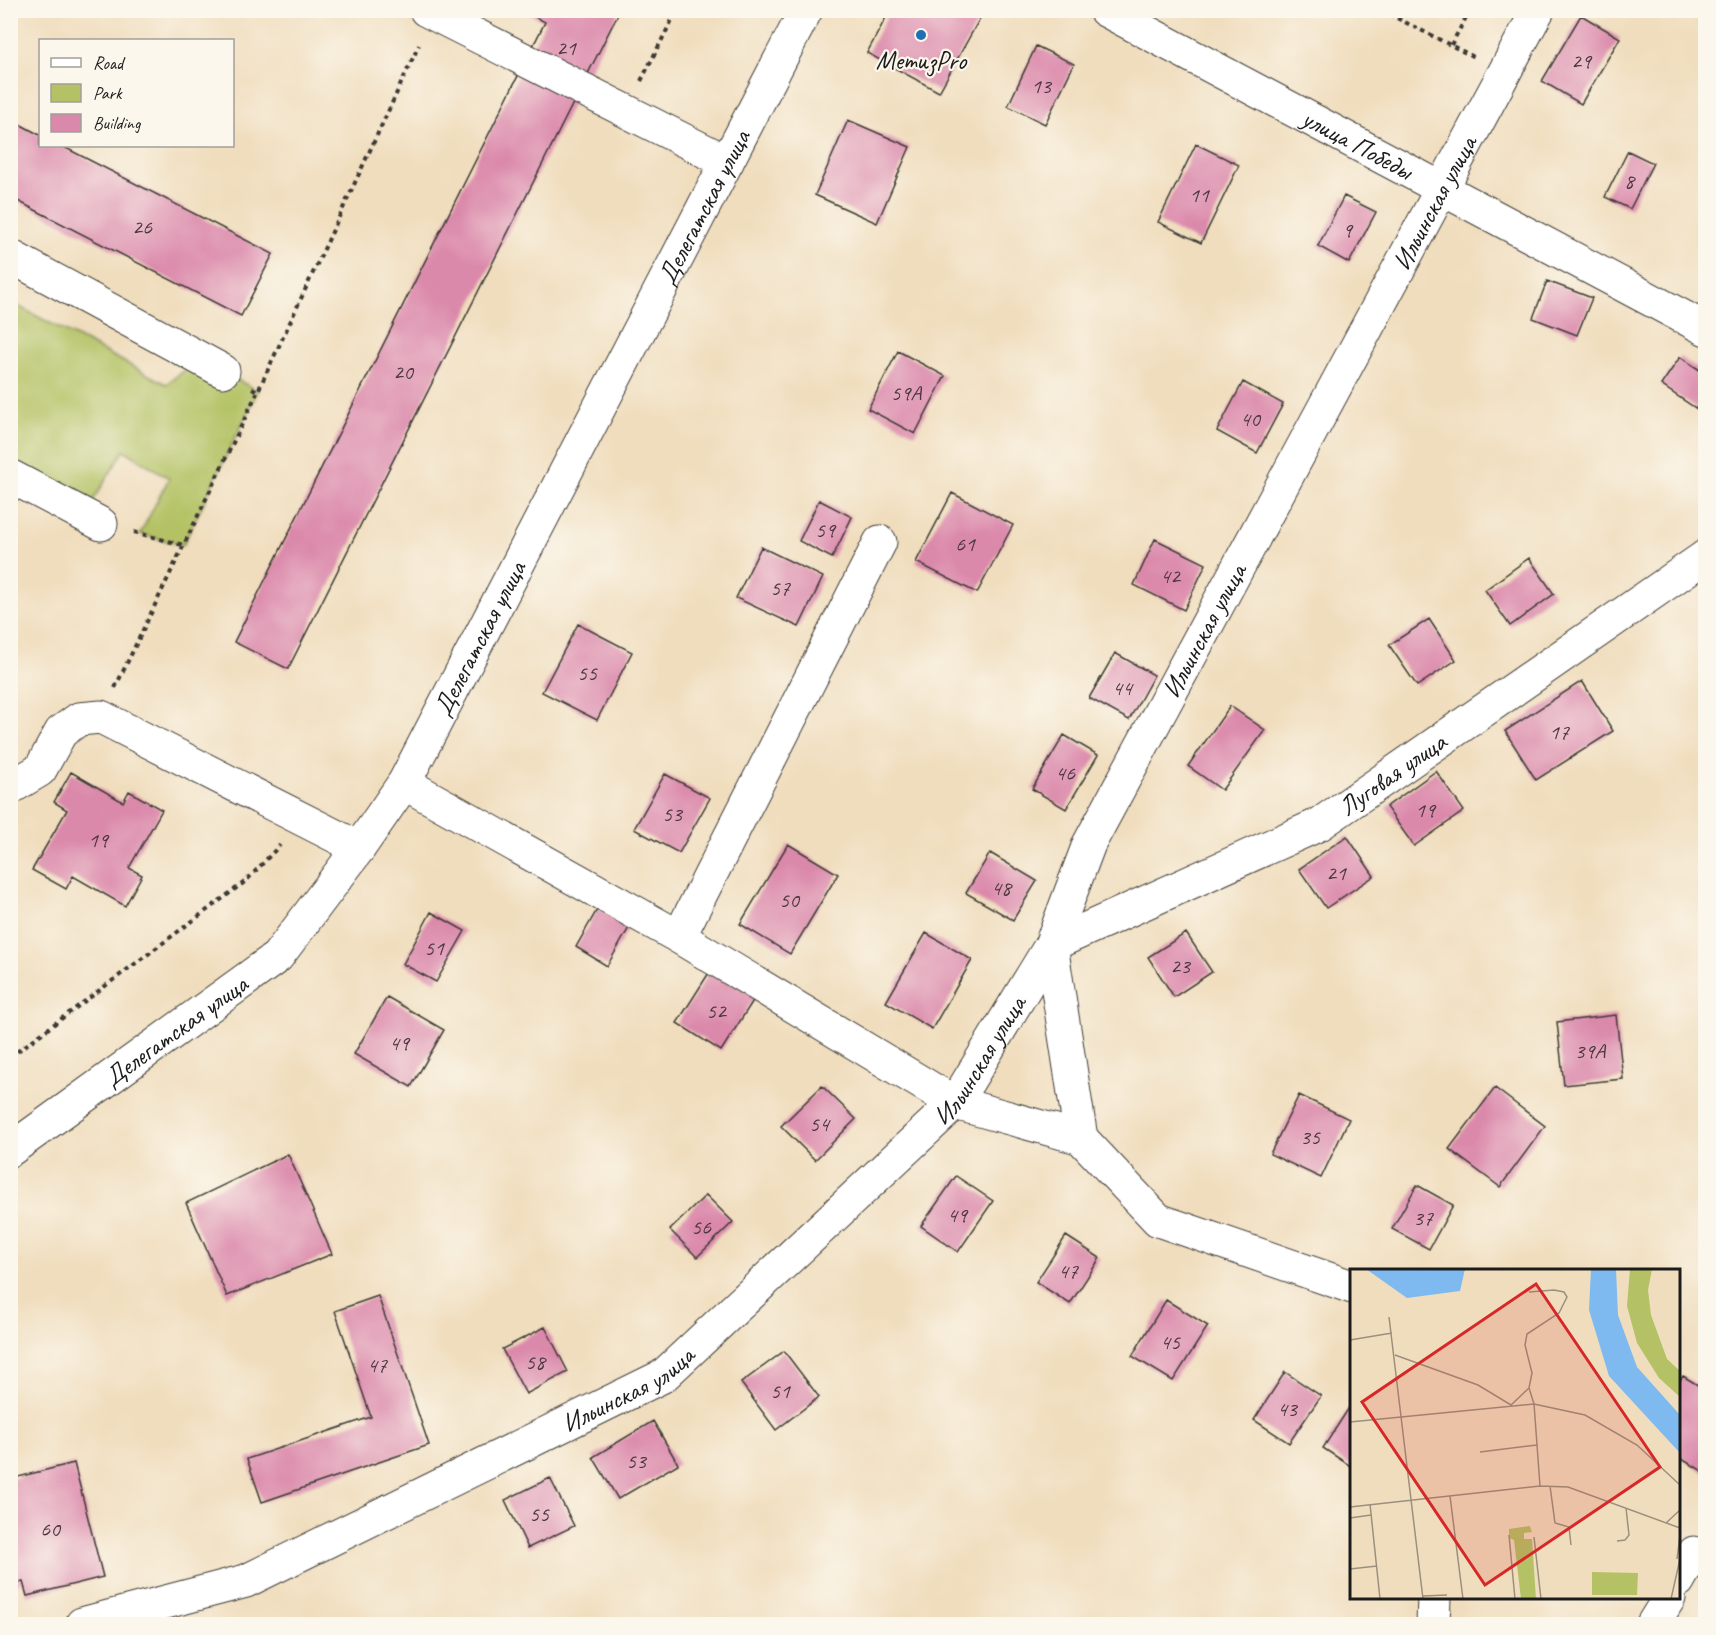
<svg xmlns="http://www.w3.org/2000/svg" width="1716" height="1635" font-family="Caveat,sans-serif">
	<style>
		.green { fill: #b4c265; stroke: #686f40; stroke-width: 1.5 }
		.building { fill: #db89ab }
		.lines { fill: none; stroke-linecap: round; stroke-linejoin: round }
		.minor-casing { stroke: #3c3934; stroke-width: 35 }
		.path { stroke: #3c3934; stroke-width: 4; stroke-dasharray: 4.5 4.5; stroke-linecap: butt }
		.minor { stroke: #fff; stroke-width: 33 }
		.poi-dot { fill: #1f6fb2; stroke: #fbf7ec; stroke-width: 2 }
		.labels { text-anchor: middle; stroke-width: 4.5; stroke-linejoin: round; paint-order: stroke }
		.number-label { font-size: 22px; fill: #4c3740 }
		.poi-label { font-size: 26px; fill: #1c1c1c; stroke: #fbf7ec }
		.street-label { font-size: 26px; fill: #1c1c1c; stroke: #fbf7ec }
		.inset-road { fill: none; stroke: #9b907d; stroke-width: 1.5 }
		.view { fill: #d62828; fill-opacity: 0.15; stroke: #d62828; stroke-width: 3 }
		.inset-edge { fill: none; stroke: #1c1c1c; stroke-width: 3 }
	</style>
	<rect width="100%" height="100%" fill="#fbf7ec"/>
	<filter id="ink" filterUnits="userSpaceOnUse"><feTurbulence type="fractalNoise" baseFrequency=".0167" numOctaves="2"/><feDisplacementMap in="SourceGraphic" scale="12" xChannelSelector="R" yChannelSelector="G"/><feConvolveMatrix kernelMatrix="1 2 1 2 8 2 1 2 1" color-interpolation-filters="sRGB"/></filter>
	<filter id="wash" filterUnits="userSpaceOnUse"><feTurbulence type="fractalNoise" baseFrequency=".008" numOctaves="4" result="noise"/><feDisplacementMap in="SourceGraphic" scale="24" xChannelSelector="R" yChannelSelector="G"/><feGaussianBlur stdDeviation="1.35" result="paint"/><feColorMatrix in="noise" values="0 0 0 0 0 0 0 0 0 0 0 0 0 0 0 0 0 1.4 0 .05"/><feComposite in="paint" operator="in"/></filter>
	<g filter="url(#wash)">
		<rect width="100%" height="100%" fill="#f0ddbd"/>
		<!-- green -->
		<path class="green" d="M10 302 166 384 200 359 258 391 183 545 140 534 169 478 124 450 93 501 11 459Z"/>
		<g id="blocks">
			<!-- building -->
			<path class="building" d="M522 10H620L288 669 234 642 545 22Z
				M890 10H966L980 18 939 92 867 53Z
				M1581 15 1620 38 1581 104 1542 81Z
				M1036 46 1074 64 1045 124 1008 106Z
				M10 119 40 135V146H62L273 254 241 316 10 197Z
				M848 120 910 147 877 223 815 195Z
				M1196 144 1239 165 1201 243 1158 222Z
				M1628 151 1653 163 1630 209 1605 197Z
				M1344 196 1376 212 1349 263 1318 246Z
				M1547 281 1592 298 1577 335 1533 318Z
				M898 351 945 376 915 434 868 409Z
				M1680 357 1706 374V415L1661 385Z
				M1243 382 1283 404 1257 453 1217 431Z
				M952 493 1013 525 977 593 916 562Z
				M819 500 852 517 832 558 799 541Z
				M1155 539 1206 564 1184 610 1134 585Z
				M761 547 823 577 799 627 736 598Z
				M1529 558 1554 594 1510 626 1485 590Z
				M1429 619 1456 660 1417 686 1389 645Z
				M578 624 632 652 597 720 542 692Z
				M1115 653 1154 675 1129 720 1089 698Z
				M1582 681 1613 731 1536 780 1505 731Z
				M1230 706 1265 730 1222 790 1188 766Z
				M1064 735 1098 755 1066 809 1032 789Z
				M1436 771 1464 811 1414 846 1386 807Z
				M71 772 123 802 129 791 162 810 129 868 142 875 125 906 73 876 66 889 32 870 67 810 54 802Z
				M665 774 710 798 679 853 634 829Z
				M1347 836 1374 876 1326 908 1299 869Z
				M788 844 838 874 790 954 740 924Z
				M990 853 1037 881 1013 920 966 893Z
				M598 908 630 926 607 966 576 947Z
				M431 912 465 931 436 982 403 964Z
				M926 933 972 960 932 1029 886 1002Z
				M1186 933 1212 972 1174 997 1148 957Z
				M712 968 756 996 721 1051 677 1023Z
				M387 997 444 1030 411 1087 354 1054Z
				M1616 1015 1623 1079 1564 1085 1557 1022Z
				M822 1086 856 1119 815 1160 781 1126Z
				M1495 1088 1545 1126 1500 1187 1449 1149Z
				M1299 1095 1349 1119 1321 1178 1270 1154Z
				M288 1154 332 1254 227 1296 186 1203Z
				M956 1176 993 1201 958 1252 921 1226Z
				M1417 1185 1453 1205 1429 1249 1392 1229Z
				M706 1195 733 1222 697 1257 670 1230Z
				M1066 1236 1100 1258 1070 1304 1036 1282Z
				M378 1296 429 1445 262 1502 247 1459 371 1417 335 1311Z
				M1166 1300 1208 1326 1173 1381 1132 1356Z
				M545 1327 568 1372 526 1394 502 1349Z
				M784 1351 819 1397 776 1430 741 1383Z
				M1285 1372 1321 1396 1289 1443 1254 1420Z
				M1683 1376 1706 1390V1473L1678 1457V1383Z
				M1352 1403V1467L1323 1448Z
				M653 1421 678 1464 618 1499 593 1457Z
				M74 1463 103 1577 27 1596 23 1582 10 1585V1479Z
				M550 1478 574 1526 528 1548 505 1500Z"/>
		</g>
	</g>
	<g filter="url(#ink)">
		<use href="#blocks" fill-opacity="0" stroke="#3c3934" stroke-width="1.5"/>
		<g class="lines">
			<!-- minor casing -->
			<g class="minor-casing">
				<g id="minor">
					<path d="M426 10 727 162"/>
					<path id="s1" d="M1105 10 1706 329"/>
					<path d="M10 256 223 371"/>
					<path d="M10 476 101 524"/>
					<path d="M404 783 679 937 955 1103 1081 1138 1158 1220 1352 1287"/>
					<path d="M10 788 40 770 61 732 79 719 101 717 359 848"/>
					<path d="M679 937 880 542"/>
					<path id="s2" d="M1081 1138 1051 945 1320 824 1706 556"/>
					<path id="s3" d="M10 1150 277 957 359 848 404 783 806 10"/>
					<path d="M1678 1581 1694 1553"/>
					<path id="s4" d="M82 1624 246 1581 663 1376 955 1103 1051 945 1089 844 1538 10"/>
					<path d="M1433 1624 1434 1598"/>
					<path d="M1653 1624 1669 1598"/>
				</g>
			</g>
			<!-- path -->
			<path class="path" d="M1381 10 1474 57
				M1451 45 1470 10
				M641 81 677 10
				M252 388 258 391 419 45
				M134 532 183 545
				M115 688 258 391
				M10 1057 246 881 280 845"/>
			<!-- minor -->
			<use href="#minor" class="minor"/>
		</g>
	</g>
	<!-- markers -->
	<circle class="poi-dot" cx="921" cy="35" r="6"/>
	<g class="labels">
		<!-- number labels -->
		<g class="number-label">
			<text x="566" y="55">21</text>
			<text x="1581" y="68">29</text>
			<text x="1041" y="93">13</text>
			<text x="1629" y="188">8</text>
			<text x="1199" y="202">11</text>
			<text x="142" y="234">26</text>
			<text x="1347" y="237">9</text>
			<text x="403" y="379">20</text>
			<text x="906" y="400">59А</text>
			<text x="1250" y="426">40</text>
			<text x="825" y="537">59</text>
			<text x="965" y="551">61</text>
			<text x="1170" y="583">42</text>
			<text x="780" y="595">57</text>
			<text x="587" y="680">55</text>
			<text x="1122" y="695">44</text>
			<text x="1559" y="739">17</text>
			<text x="1065" y="780">46</text>
			<text x="1425" y="817">19</text>
			<text x="672" y="821">53</text>
			<text x="98" y="847">19</text>
			<text x="1336" y="880">21</text>
			<text x="1001" y="895">48</text>
			<text x="789" y="907">50</text>
			<text x="434" y="955">51</text>
			<text x="1180" y="973">23</text>
			<text x="716" y="1018">52</text>
			<text x="399" y="1050">49</text>
			<text x="1590" y="1058">39А</text>
			<text x="819" y="1131">54</text>
			<text x="1310" y="1144">35</text>
			<text x="957" y="1222">49</text>
			<text x="1423" y="1225">37</text>
			<text x="701" y="1234">56</text>
			<text x="1068" y="1278">47</text>
			<text x="1170" y="1349">45</text>
			<text x="535" y="1369">58</text>
			<text x="377" y="1372">47</text>
			<text x="780" y="1398">51</text>
			<text x="1287" y="1416">43</text>
			<text x="636" y="1468">53</text>
			<text x="539" y="1521">55</text>
			<text x="50" y="1536">60</text>
		</g>
		<!-- poi labels -->
		<g class="poi-label">
			<text x="921" y="69">МетизPro</text>
		</g>
		<!-- street labels -->
		<g class="street-label">
			<text dy="9" stroke="none"><textPath href="#s1" startOffset="286">улица Победы</textPath></text>
			<text dy="9" stroke="none"><textPath href="#s4" startOffset="2055">Ильинская улица</textPath></text>
			<text dy="9" stroke="none"><textPath href="#s3" startOffset="1194">Делегатская улица</textPath></text>
			<text dy="9" stroke="none"><textPath href="#s4" startOffset="1569">Ильинская улица</textPath></text>
			<text dy="9" stroke="none"><textPath href="#s3" startOffset="708">Делегатская улица</textPath></text>
			<text dy="9" stroke="none"><textPath href="#s2" startOffset="578">Луговая улица</textPath></text>
			<text dy="9" stroke="none"><textPath href="#s3" startOffset="204">Делегатская улица</textPath></text>
			<text dy="9" stroke="none"><textPath href="#s4" startOffset="1083">Ильинская улица</textPath></text>
			<text dy="9" stroke="none"><textPath href="#s4" startOffset="597">Ильинская улица</textPath></text>
		</g>
	</g>
	<!-- overview -->
	<g transform="translate(1350 1269)">
		<rect width="330" height="330" fill="#f0ddbd"/>
		<path d="M280 0H302L298 21 301 46 317 90 330 102V128L309 109 287 74 277 37ZM180 257 182 263 174 264V270H182L186 330H171L164 271 159 269V260ZM242 303 288 304 287 326H242Z" fill="#b4c265"/>
		<path d="M16 0H115L110 22 57 29ZM241 0H266L268 46 287 98 330 146V184L259 107 239 41Z" fill="#7ebaf0"/>
		<path class="inset-road" d="M179 23 204 21 214 23 217 28 209 44 177 65 175 76 182 104 179 119 184 135 190 217M39 48 73 330M0 71 42 64M45 86 128 116 161 136 179 119M0 153 184 135 235 146 287 176 330 216M130 183 187 176M200 217 205 254 219 258 221 276M100 227 113 330M20 235 30 330M0 238 190 217 218 218 330 259M0 249 21 246M316 254 330 241M159 266 165 330M184 268 191 330M267 272 275 271 279 266 276 239M327 290 330 266M0 300 27 297M73 327 97 326M321 330 330 290"/>
		<path class="view" d="M186 15 310 198 135 316 12 133Z"/>
		<rect width="330" height="330" class="inset-edge"/>
	</g>
	<!-- margin -->
	<rect width="1716" height="1635" fill="none" stroke="#fbf7ec" stroke-width="36"/>
	<!-- legend -->
	<rect x="39" y="39" width="195" height="108" fill="#fbf7ec" stroke="#a29f99" stroke-width="1.5"/>
	<rect x="51" y="58" width="30" height="9" fill="#ffffff" stroke="#a29f99" stroke-width="1.5"/>
	<text x="93" y="69" font-size="18" fill="#1c1c1c">Road</text>
	<rect x="51" y="84" width="30" height="18" fill="#b4c265" stroke="#a29f99" stroke-width="1.5"/>
	<text x="93" y="99" font-size="18" fill="#1c1c1c">Park</text>
	<rect x="51" y="114" width="30" height="18" fill="#db89ab" stroke="#a29f99" stroke-width="1.5"/>
	<text x="93" y="129" font-size="18" fill="#1c1c1c">Building</text>
</svg>
